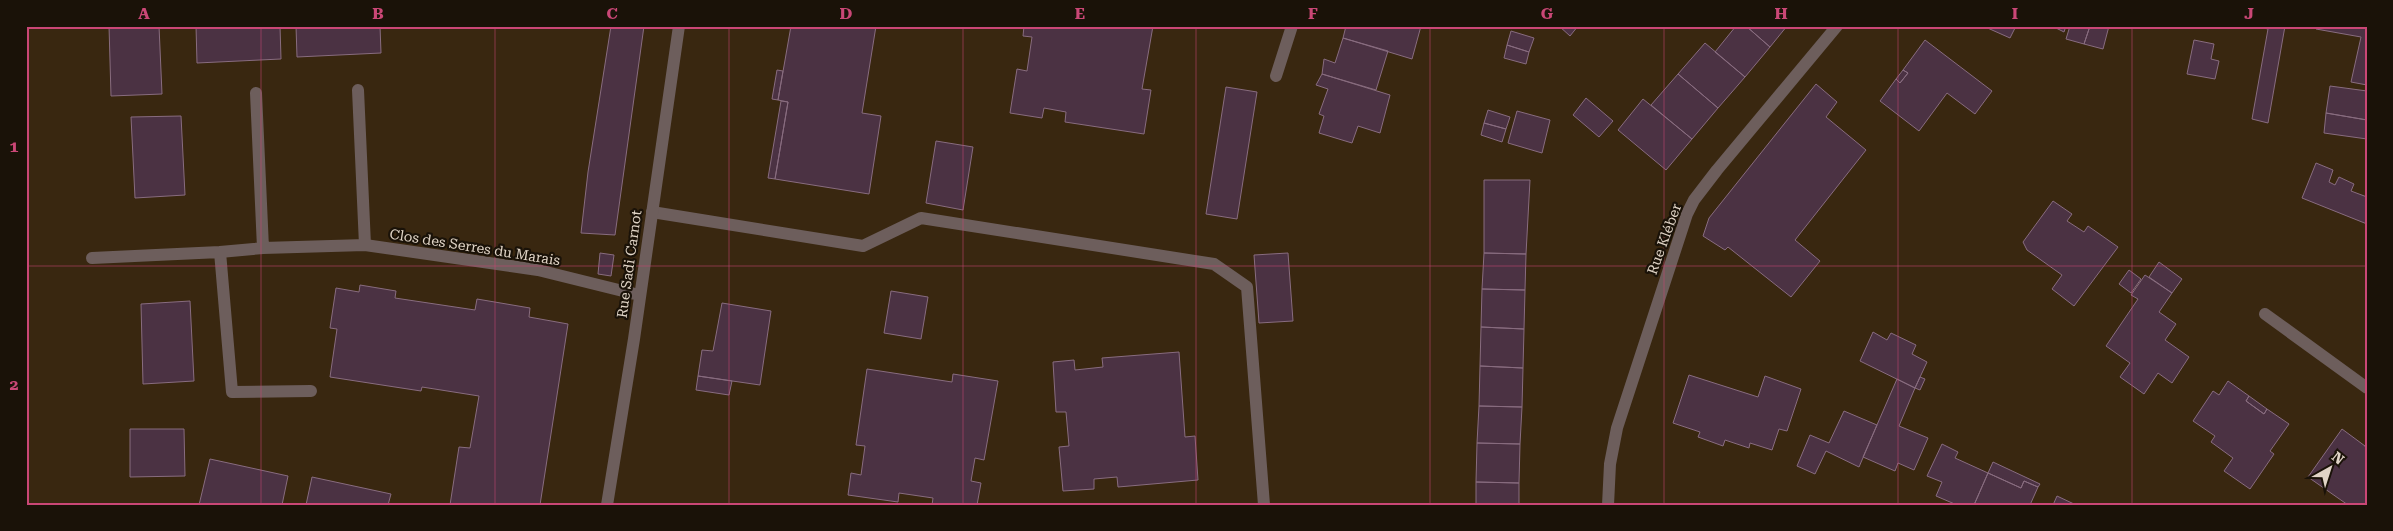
<svg xmlns="http://www.w3.org/2000/svg" width="2393" height="531" font-family="'Roboto Serif',serif">
	<style>
		.building { fill: #4b3243; stroke: #886c7f }
		.lines { fill: none; stroke-linecap: round; stroke-linejoin: round }
		.lane { stroke: #6d5e5c; stroke-width: 12 }
		.street { stroke: #6d5e5c; stroke-width: 12 }
		.grid { fill: none; stroke: #ca4776; stroke-width: 1; stroke-opacity: 0.55 }
		.labels { text-anchor: middle; stroke-width: 4.5; stroke-linejoin: round; paint-order: stroke }
		.street-label { font-size: 14px; fill: #e0d4c6; stroke: #1a1208 }
		.neatline { fill: none; stroke: #ca4776; stroke-width: 2 }
		.grid-label { font-size: 16px; text-anchor: middle; font-weight: bold; fill: #ca4776 }
	</style>
	<rect width="100%" height="100%" fill="#392710"/>
	<!-- building -->
	<path class="building" d="M109 26H159L162 94 111 96Z
		M196 26H280L281 59 197 63Z
		M296 26H380L381 53 297 57Z
		M611 26H644L615 235 581 233 588 172Z
		M791 26H876L862 113 881 116 869 194 775 179 788 102 778 100Z
		M1024 26H1153L1142 89 1151 90 1144 134 1065 122 1066 112 1044 108 1042 118 1010 113 1017 69 1027 71 1032 37 1023 36Z
		M1346 26H1421L1412 59 1343 38Z
		M1559 26H1578L1570 36Z
		M1736 26H1746L1770 47 1745 77 1715 52Z
		M1746 26H1787L1770 47Z
		M1983 26H2016L2010 38Z
		M2052 26H2066L2064 32Z
		M2070 26H2090L2084 44 2066 39Z
		M2090 26H2109L2103 49 2084 44Z
		M2255 26H2285L2268 123 2252 119 2268 29Z
		M2317 26H2367V85L2351 82 2361 37 2316 29Z
		M1511 31 1534 38 1529 52 1507 45Z
		M1343 38 1388 51 1376 90 1322 74 1324 59 1335 63Z
		M1925 40 1992 91 1975 114 1947 93 1919 131 1880 101 1896 79 1900 83 1908 73 1903 70Z
		M2194 40 2214 44 2211 59 2219 61 2215 79 2187 74Z
		M1705 43 1745 77 1718 108 1678 74Z
		M1507 45 1529 52 1526 64 1504 58Z
		M777 70 783 71 778 100 772 99Z
		M1903 70 1908 73 1900 83 1896 79Z
		M1322 74 1390 95 1380 133 1358 126 1352 143 1319 133 1324 116 1319 114 1328 89 1316 85Z
		M1678 74 1718 108 1692 139 1651 105Z
		M1816 84 1837 102 1826 117 1866 150 1795 240 1820 261 1791 297 1728 247 1725 250 1703 236 1709 218Z
		M2330 86 2367 91V120L2326 113Z
		M1226 87 1257 92 1237 219 1206 214Z
		M1586 98 1613 121 1599 137 1573 115Z
		M1643 99 1692 139 1666 170 1618 130Z
		M781 101 788 102 775 179 768 178Z
		M1488 110 1510 117 1506 129 1484 123Z
		M1517 111 1550 120 1542 153 1508 143Z
		M2326 113 2367 120V139L2324 133Z
		M181 116 185 195 135 198 131 117Z
		M1484 123 1506 129 1502 142 1481 135Z
		M936 141 973 147 963 210 926 203Z
		M2316 163 2333 170 2329 182 2335 185 2339 177 2354 184 2351 191 2367 197V224L2302 198Z
		M1484 180H1530L1526 254 1484 253Z
		M2053 201 2072 214 2067 221 2084 232 2088 226 2118 247 2074 306 2052 289 2062 275 2027 250 2023 242Z
		M600 253 614 255 611 276 598 274Z
		M1288 253 1293 321 1259 323 1254 255Z
		M1484 253 1526 254 1525 290 1482 289Z
		M2159 262 2182 279 2172 293 2149 277Z
		M2129 270 2141 279 2131 293 2119 284Z
		M2145 275 2172 293 2159 312 2176 324 2165 340 2189 357 2172 383 2158 373 2144 394 2120 377 2130 363 2106 346 2138 299 2131 295Z
		M360 285 396 291 395 298 475 310 477 299 530 308 529 317 568 324 540 505H450L459 447 470 448 479 396 422 387 421 391 330 377 337 329 330 328 336 288 359 292Z
		M1482 289 1525 290 1524 329 1481 327Z
		M891 291 928 297 921 339 884 333Z
		M190 301 194 381 143 384 141 304Z
		M722 303 771 311 760 385 698 376 702 350 713 351Z
		M1481 327 1524 329 1523 368 1480 366Z
		M1873 332 1887 340 1891 333 1916 345 1912 354 1927 362 1915 388 1860 361Z
		M1179 352 1185 437 1195 436 1198 480 1118 487 1117 477 1094 479V489L1063 491 1059 447 1069 446 1066 412H1056L1053 362 1074 360 1075 370 1103 367 1102 358Z
		M1480 366 1523 368 1522 407 1479 406Z
		M867 369 952 382 953 374 998 381 984 460 975 458 971 481 981 483 977 505H932L933 498 899 493 898 502 848 495 851 473 861 475 865 446 856 445Z
		M1689 375 1758 397 1765 376 1801 389 1787 431 1779 429 1772 450 1750 443 1749 448 1725 440 1723 446 1698 437 1700 432 1673 423Z
		M698 376 732 381 729 395 696 390Z
		M1920 377 1925 379 1920 390 1915 388Z
		M1897 379 1915 388 1899 426 1928 438 1914 470 1898 463 1895 471 1863 457Z
		M2228 381 2249 396 2246 401 2264 414 2267 409 2289 424 2270 451 2274 454 2250 489 2224 471 2233 458 2211 442 2215 436 2193 421 2213 391 2219 395Z
		M2249 396 2267 409 2264 414 2246 401Z
		M1479 406 1522 407 1520 444 1477 443Z
		M1844 411 1877 425 1859 467 1826 451 1815 474 1797 466 1810 435 1829 443Z
		M130 429H184L185 476 130 477Z
		M2342 429 2365 446 2367 452V505H2348L2308 477Z
		M1477 443 1520 444 1519 483 1476 482Z
		M1942 444 1958 452 1955 458 1988 473 1974 505H1957L1936 496 1942 482 1927 476Z
		M210 459 288 476 282 505H199Z
		M1993 462 2040 484 2038 487 2024 481 2021 488 1988 473Z
		M1988 473 2021 488 2024 481 2038 487 2030 505H1974Z
		M312 477 391 494 388 505H306Z
		M1476 482 1519 483V505H1476Z
		M2057 496 2074 504 2073 505H2053Z"/>
	<g class="lines">
		<!-- lane -->
		<path class="lane" d="M652 212 863 246 921 218 1214 264 1247 287 1264 505"/>
		<!-- street -->
		<path class="street" d="M1276 76 1292 26
			M358 90 365 245
			M256 93 263 248
			M92 258 220 252
			M2265 314 2367 388
			M311 391 232 392 220 252 263 248 365 245 538 270 639 295
			M607 505 634 339 679 26
			M1608 505 1610 464 1617 428 1687 214 1694 200 1717 170 1837 26"/>
	</g>
	<!-- grid -->
	<path class="grid" d="M261 26V505M495 26V505M729 26V505M963 26V505M1196 26V505M1430 26V505M1664 26V505M1898 26V505M2132 26V505M26 266H2367"/>
	<g class="labels">
		<!-- street labels -->
		<g class="street-label">
			<text transform="translate(1664 239) rotate(-70)" y="5">Rue Kléber</text>
			<text transform="translate(475 247) rotate(9)" y="5">Clos des Serres du Marais</text>
			<text transform="translate(629 264) rotate(-82)" y="5">Rue Sadi Carnot</text>
		</g>
	</g>
	<!-- border -->
	<rect width="2393" height="531" fill="none" stroke="#1a1208" stroke-width="55"/>
	<!-- north arrow -->
	<g transform="translate(2330 468) rotate(39)" stroke="#1a1208" stroke-width="4" paint-order="stroke">
	<path d="M0-4L9 19L0 12L-9 19Z" fill="#e0d4c6"/>
	<text y="-8" font-size="14" font-weight="bold" text-anchor="middle" fill="#e0d4c6">N</text>
	</g>
	<rect x="28" y="28" width="2338" height="476" class="neatline"/>
	<g class="grid-label">
		<text x="144" y="19">A</text>
		<text x="378" y="19">B</text>
		<text x="612" y="19">C</text>
		<text x="846" y="19">D</text>
		<text x="1080" y="19">E</text>
		<text x="1313" y="19">F</text>
		<text x="1547" y="19">G</text>
		<text x="1781" y="19">H</text>
		<text x="2015" y="19">I</text>
		<text x="2249" y="19">J</text>
		<text x="14" y="152">1</text>
		<text x="14" y="390">2</text>
	</g>
</svg>
